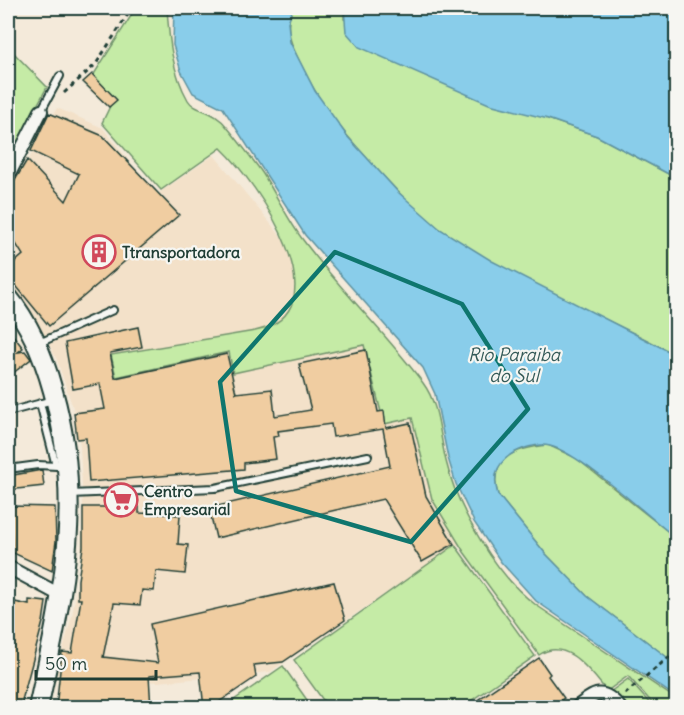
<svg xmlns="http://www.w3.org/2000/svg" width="684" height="715" font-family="Delius,sans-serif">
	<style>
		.built { fill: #f3e1c9 }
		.green { fill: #c5eba6; stroke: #72946d; stroke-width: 1.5 }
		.water { fill: #89cdea; stroke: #5f93a1; stroke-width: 1.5 }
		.building { fill: #f0cda1; stroke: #1f3d34; stroke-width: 1.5 }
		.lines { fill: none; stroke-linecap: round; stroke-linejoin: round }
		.lane-casing { stroke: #1f3d34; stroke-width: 10 }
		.street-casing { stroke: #1f3d34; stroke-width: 16 }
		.secondary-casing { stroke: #1f3d34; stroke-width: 22 }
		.path { stroke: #1f3d34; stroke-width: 3; stroke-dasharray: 4.5 4.5; stroke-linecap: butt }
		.lane { stroke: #f6f6f2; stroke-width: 6 }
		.street { stroke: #f6f6f2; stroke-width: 12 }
		.secondary { stroke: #f6f6f2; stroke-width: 18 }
		.marked { fill: none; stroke: #0f766e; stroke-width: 4.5; stroke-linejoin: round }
		.labels { text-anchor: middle; stroke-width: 4.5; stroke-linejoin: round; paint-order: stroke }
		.poi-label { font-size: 16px; font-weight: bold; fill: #1f3d34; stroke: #f6f6f2; text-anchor: start }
		.water-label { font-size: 18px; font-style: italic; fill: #345a58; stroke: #f6f6f2 }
	</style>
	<rect width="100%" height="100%" fill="#f4eada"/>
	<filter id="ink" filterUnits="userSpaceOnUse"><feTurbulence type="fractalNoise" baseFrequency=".0167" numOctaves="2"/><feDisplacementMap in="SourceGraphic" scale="12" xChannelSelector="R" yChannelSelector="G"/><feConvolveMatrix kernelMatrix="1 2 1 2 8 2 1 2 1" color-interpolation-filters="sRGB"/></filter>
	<g filter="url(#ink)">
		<!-- built -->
		<path class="built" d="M57 108 103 128 156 195 214 155 378 354 418 425 462 542 270 672 158 682 56 675 72 616 81 563 83 503 80 446 75 414 57 360 45 336 8 281V197Z"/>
		<!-- green -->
		<path class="green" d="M136 8H167C169 39 172 72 188 100 195 112 214 109 227 127 239 142 252 158 263 174 277 196 288 220 303 240 340 290 386 333 423 383 440 406 439 434 446 461 457 508 497 577 536 605L676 699V707H656L628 676 607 691C591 673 567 636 539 655L464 552 432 499 412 418 384 424 364 345 233 373 229 352 116 377 111 355 255 331C346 312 258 183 221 148L161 190 102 123 112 102 89 82Z
			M292 8H344V19L548 119 597 136 676 178V355C600 313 510 280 440 229 412 209 389 182 366 157 343 132 322 106 307 76 296 54 282 34 292 8Z
			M8 47 47 87 8 159Z
			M548 445 576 458 676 538V664L587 596 545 553 498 495C487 457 517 448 548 445Z
			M455 545 535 656 462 707H328L294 660Z
			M283 666 312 707H224Z
			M628 679 653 707H624L610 692Z"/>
		<!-- water -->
		<path class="water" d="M174 8H293L288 22 290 42 315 91 347 136 398 192 440 229 492 261 676 355V538C649 517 580 453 550 446 537 443 521 448 510 455 495 466 493 478 498 495L545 553 587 596 676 664V697L536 601 501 562 474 522 456 484 448 458 435 394 423 368 305 235 223 108 193 93 181 71 173 45Z
			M344 8H676V178L597 136 548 119 489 104 359 47 346 32Z"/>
		<!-- building -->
		<path class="building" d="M92 74 117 100 109 107 83 82Z
			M49 113 103 136 179 215 49 326 8 276V268L23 255 8 231V192L27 160 66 201 79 174 31 151Z
			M138 327 142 347 110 353 115 378 227 354 236 393 272 389 275 416 311 410 299 364 366 350 378 412 384 411 386 428 410 423 426 496 454 544 422 562 383 499 216 538 209 508 390 466 383 429 333 437 331 424 278 431 279 436 273 437 276 459 244 463V469L89 482 86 438 77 439 74 413 105 409 100 384 73 389 65 343Z
			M8 329 23 348 18 352 25 351 31 359 8 377Z
			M42 470 44 486 8 490V476Z
			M10 506 55 507 56 541 52 571 9 551 12 545Z
			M83 507H139V513L180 515 178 544 188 545 185 574 156 571 154 591 142 590 140 605 114 603 103 657 158 663 150 624 334 582 345 620 283 662 254 665 256 677 210 708H204L200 672 149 676 151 708H56L62 652 72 653 81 599H78V580L83 547Z
			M29 600 46 602 43 622 20 708H8V614L10 601 29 605Z
			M539 658 550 674 548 676 564 698 550 708H537L533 703 526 708H485L479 699Z"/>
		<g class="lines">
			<!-- lane casing -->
			<g class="lane-casing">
				<path id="lane" d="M41 111 60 76
					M37 344 113 310
					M40 403 56 466
					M8 412 53 400
					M8 469 38 465 57 466
					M70 494 215 488 368 456"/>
			</g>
			<!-- street casing -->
			<g class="street-casing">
				<path id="street" d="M8 176 41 111
					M8 567 62 596
					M576 708C595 693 603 687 620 708"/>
			</g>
			<!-- secondary casing -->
			<g class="secondary-casing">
				<path id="secondary" d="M8 297C30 324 44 358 53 391 85 504 62 597 38 708"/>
			</g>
			<!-- path -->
			<path class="path" d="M64 93 96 64 132 8
				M625 694 675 652"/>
			<!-- lane -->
			<use href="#lane" class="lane"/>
			<!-- street -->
			<use href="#street" class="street"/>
			<!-- secondary -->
			<use href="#secondary" class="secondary"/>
		</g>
	</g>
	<!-- marked area -->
	<path class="marked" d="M335 252 462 304 528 409 411 542 236 491 220 382Z"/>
	<!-- icons -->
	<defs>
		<g id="building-ring" transform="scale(1.725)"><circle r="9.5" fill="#f6f6f2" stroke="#d1495b" stroke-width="1.5"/><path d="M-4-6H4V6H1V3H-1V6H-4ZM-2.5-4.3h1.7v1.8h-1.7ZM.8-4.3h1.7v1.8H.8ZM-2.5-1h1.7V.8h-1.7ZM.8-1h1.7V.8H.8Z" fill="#d1495b"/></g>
		<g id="supermarket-ring" transform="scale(1.725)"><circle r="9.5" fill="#f6f6f2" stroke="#d1495b" stroke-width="1.5"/><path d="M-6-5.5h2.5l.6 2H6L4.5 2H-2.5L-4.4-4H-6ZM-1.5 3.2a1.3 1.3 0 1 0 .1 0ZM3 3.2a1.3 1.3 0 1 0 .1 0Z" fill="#d1495b"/></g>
	</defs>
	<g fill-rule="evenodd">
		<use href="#building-ring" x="99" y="252"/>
		<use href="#supermarket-ring" x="121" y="500"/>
	</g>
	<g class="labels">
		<!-- poi labels -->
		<g class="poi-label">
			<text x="122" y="258">Ttransportadora</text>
			<text x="144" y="497">Centro<tspan x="144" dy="18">Empresarial</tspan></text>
		</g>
		<!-- water labels -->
		<g class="water-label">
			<text x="514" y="361">Rio Paraiba<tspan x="514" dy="21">do Sul</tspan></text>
		</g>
	</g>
	<!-- margin -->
	<rect width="684" height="715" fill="none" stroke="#f6f6f2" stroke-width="30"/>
	<rect x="15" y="15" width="654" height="685" fill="none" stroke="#1f3d34" stroke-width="2" filter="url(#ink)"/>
	<!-- scale -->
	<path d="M36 670v9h120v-9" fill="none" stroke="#1f3d34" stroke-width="3"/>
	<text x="45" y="670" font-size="18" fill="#1f3d34" stroke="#f6f6f2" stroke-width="4.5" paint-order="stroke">50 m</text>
</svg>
